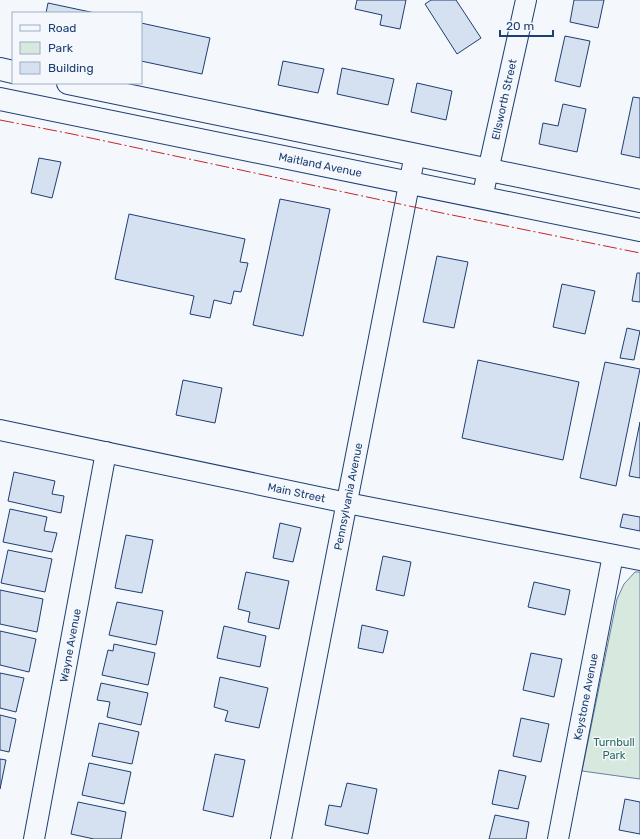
<svg xmlns="http://www.w3.org/2000/svg" width="640" height="839" font-family="Rubik,sans-serif">
	<style>
		.green { fill: #d7e8df; stroke: #687fa3 }
		.building { fill: #d5e0f0; stroke: #1d3f73 }
		.lines { fill: none; stroke-linecap: round; stroke-linejoin: round }
		.minor-casing { stroke: #1d3f73; stroke-width: 22 }
		.major-casing { stroke: #1d3f73; stroke-width: 24 }
		.minor { stroke: #f4f7fb; stroke-width: 20 }
		.major { stroke: #f4f7fb; stroke-width: 22 }
		.power { stroke: #c62828; stroke-width: 1; stroke-dasharray: 14 3 2 3; stroke-linecap: butt }
		.labels { text-anchor: middle; stroke-width: 3; stroke-linejoin: round; paint-order: stroke }
		.street-label { font-size: 11px; fill: #1d3f73; stroke: #f4f7fb }
		.park-label { font-size: 11px; fill: #2c6c60; stroke: #f4f7fb }
	</style>
	<rect width="100%" height="100%" fill="#f4f7fb"/>
	<!-- green -->
	<path class="green" d="M635 572H640V779L582 771 617 599 624 584Z"/>
	<!-- building -->
	<path class="building" d="M357 0H406L400 29 380 25 382 15 355 9Z
		M431 0H456L481 38 457 54 425 4Z
		M574 0H604L598 28 570 22Z
		M48 3 95 13H46Z
		M141 23 210 38 202 74 141 61Z
		M565 36 590 41 580 87 555 81Z
		M283 61 324 69 318 93 278 85Z
		M342 68 394 79 388 105 337 94Z
		M417 83 452 91 446 120 411 112Z
		M633 97 640 98V158L621 154Z
		M563 104 586 109 577 152 539 144 543 123 558 126Z
		M39 158 61 162 52 198 31 193Z
		M280 199 330 209 303 336 253 325Z
		M129 214 245 239 240 262 248 263 241 292 234 291 231 304 214 300 210 318 190 314 194 296 115 279Z
		M437 256 468 262 454 328 423 322Z
		M637 273H640V302L632 301Z
		M562 284 595 291 585 334 553 327Z
		M627 328 640 331 634 360 620 358Z
		M478 360 579 382 563 460 462 438Z
		M605 362 640 369 616 486 580 478Z
		M183 380 222 388 215 423 176 415Z
		M640 422V478L629 476Z
		M14 472 55 481 52 494 64 496 61 513 8 501Z
		M10 509 47 517 44 531 57 533 52 552 3 542Z
		M623 514 640 517V531L620 527Z
		M280 523 301 528 293 562 273 558Z
		M126 535 153 540 142 593 115 588Z
		M8 550 52 559 45 592 1 583Z
		M383 556 411 562 404 596 376 590Z
		M246 572 289 581 279 629 248 622 250 612 238 609Z
		M534 582 570 590 565 615 528 607Z
		M0 590 43 599 37 632 0 624Z
		M117 602 163 611 156 645 109 635Z
		M362 625 388 631 383 653 358 648Z
		M224 626 266 636 260 667 217 658Z
		M0 631 36 639 29 672 0 665Z
		M114 644 155 653 148 685 102 675 108 650 113 651Z
		M531 653 562 659 554 697 523 690Z
		M0 673 24 678 16 712 0 708Z
		M220 677 268 688 259 728 225 721 228 711 214 707Z
		M101 683 148 693 141 725 107 717 110 702 97 700Z
		M0 715 16 719 9 752 0 750Z
		M521 718 549 724 541 762 513 756Z
		M99 723 139 732 132 764 92 756Z
		M215 754 245 760 233 817 203 810Z
		M0 759 6 760 0 789Z
		M89 763 131 772 124 804 82 795Z
		M499 770 526 776 518 809 492 804Z
		M347 783 377 789 368 834 325 825 329 805 341 807Z
		M625 799 640 802V834L619 830Z
		M78 802 126 812 121 839H94L71 834Z
		M495 815 529 822 526 839H489Z"/>
	<g class="lines">
		<!-- minor casing -->
		<g class="minor-casing">
			<g id="minor">
				<path id="s1" d="M482 198 526 0"/>
				<path id="s2" d="M0 430 347 503 640 560"/>
				<path id="s3" d="M34 839 106 452"/>
				<path id="s4" d="M281 839 415 154"/>
				<path id="s5" d="M558 839 613 555"/>
			</g>
		</g>
		<!-- major casing -->
		<g class="major-casing">
			<g id="major">
				<path d="M0 69 13 72"/>
				<path d="M68 83 640 201"/>
				<path id="s6" d="M0 99 640 230"/>
			</g>
		</g>
		<!-- minor -->
		<use href="#minor" class="minor"/>
		<!-- major -->
		<use href="#major" class="major"/>
		<!-- power -->
		<path class="power" d="M0 120 72 134 442 213 640 253"/>
	</g>
	<g class="labels">
		<!-- street labels -->
		<g class="street-label">
			<text dy="4" stroke="none"><textPath href="#s1" startOffset="101">Ellsworth Street</textPath></text>
			<text dy="4" stroke="none"><textPath href="#s6" startOffset="327">Maitland Avenue</textPath></text>
			<text dy="4" stroke="none"><textPath href="#s2" startOffset="303">Main Street</textPath></text>
			<text dy="4" stroke="none"><textPath href="#s4" startOffset="349">Pennsylvania Avenue</textPath></text>
			<text dy="4" stroke="none"><textPath href="#s3" startOffset="197">Wayne Avenue</textPath></text>
			<text dy="4" stroke="none"><textPath href="#s5" startOffset="145">Keystone Avenue</textPath></text>
		</g>
		<!-- park labels -->
		<g class="park-label">
			<text x="614" y="746">Turnbull<tspan x="614" dy="13">Park</tspan></text>
		</g>
	</g>
	<!-- legend -->
	<rect x="12" y="12" width="130" height="72" fill="#f4f7fb" stroke="#9eadc5"/>
	<rect x="20" y="25" width="20" height="6" fill="#f4f7fb" stroke="#9eadc5"/>
	<text x="48" y="32" font-size="12" fill="#1d3f73">Road</text>
	<rect x="20" y="42" width="20" height="12" fill="#d7e8df" stroke="#9eadc5"/>
	<text x="48" y="52" font-size="12" fill="#1d3f73">Park</text>
	<rect x="20" y="62" width="20" height="12" fill="#d5e0f0" stroke="#9eadc5"/>
	<text x="48" y="72" font-size="12" fill="#1d3f73">Building</text>
	<!-- scale -->
	<path d="M500 30v6h53v-6" fill="none" stroke="#1d3f73" stroke-width="2"/>
	<text x="506" y="30" font-size="12" fill="#1d3f73" stroke="#f4f7fb" stroke-width="3" paint-order="stroke">20 m</text>
</svg>
